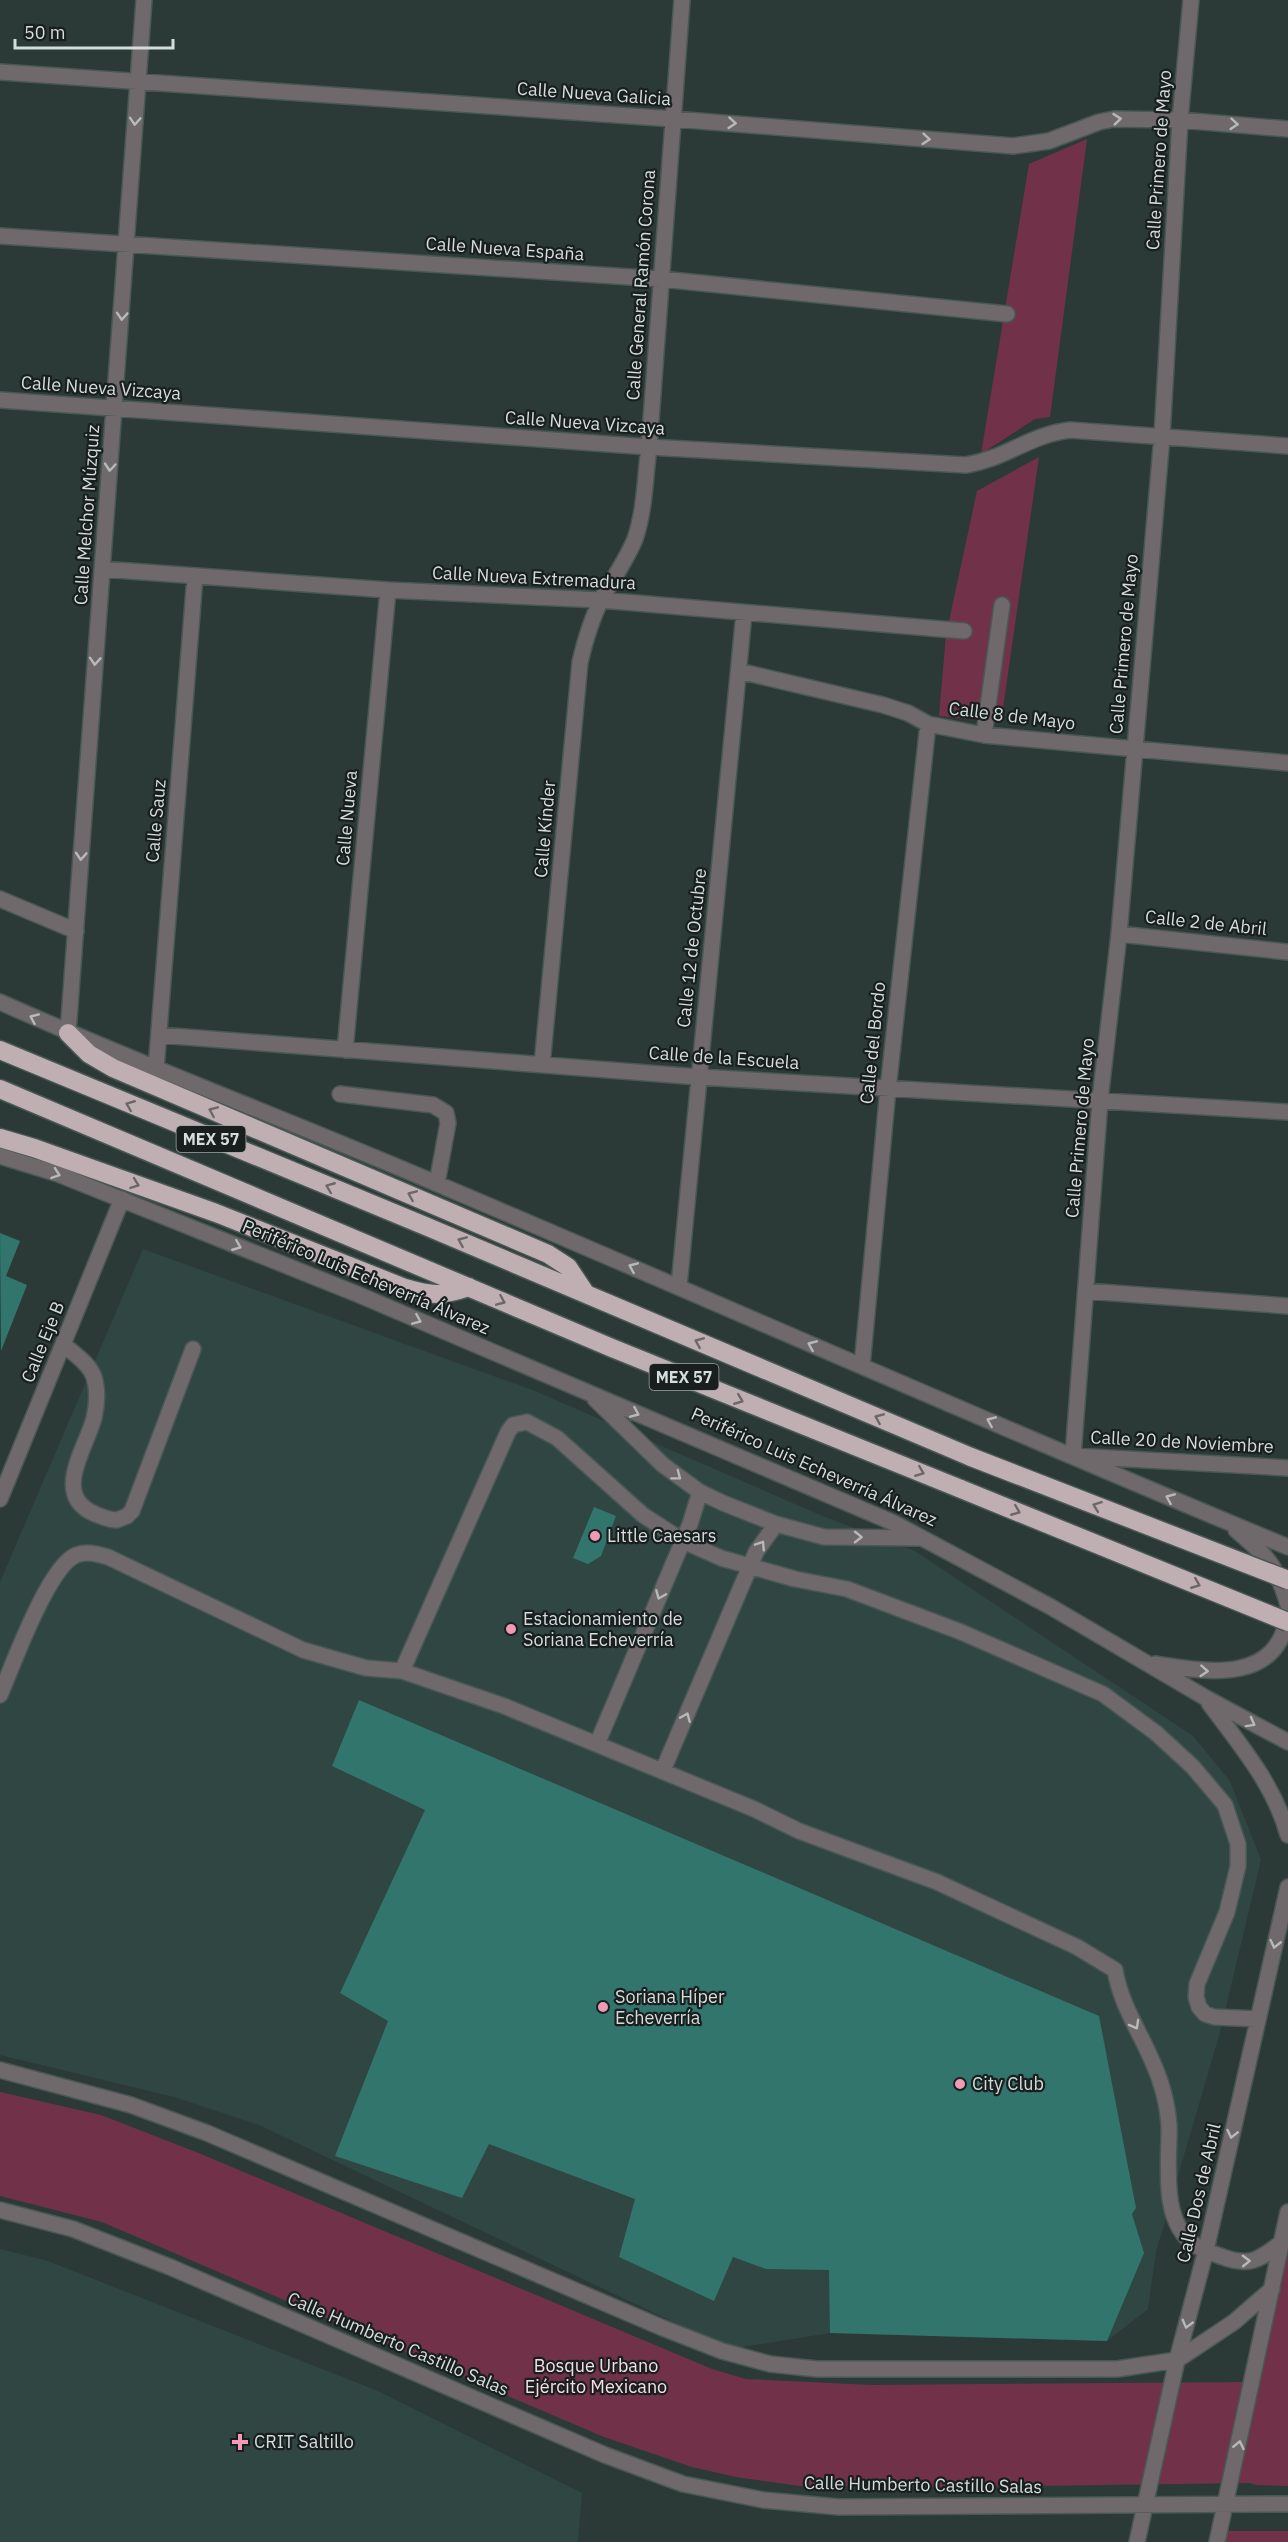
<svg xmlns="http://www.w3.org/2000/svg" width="1288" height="2542" font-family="'IBM Plex Sans',sans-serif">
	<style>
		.built { fill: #2f4642 }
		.green { fill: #713249 }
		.building { fill: #32756d }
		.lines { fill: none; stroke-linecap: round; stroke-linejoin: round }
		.minor-casing { stroke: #495755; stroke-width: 18 }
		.highway-casing { stroke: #495755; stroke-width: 21 }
		.minor { stroke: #70696b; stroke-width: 15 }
		.highway { stroke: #bfafb3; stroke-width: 18 }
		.highway-bridge-casing { stroke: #495755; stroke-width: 21; stroke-linecap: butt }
		.highway-bridge { stroke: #bfafb3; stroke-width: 18 }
		.oneway { stroke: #b6bab9 }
		.oneway2 { stroke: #6c6768 }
		.poi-dot { fill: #f09ab5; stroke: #191f1e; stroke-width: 2 }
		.labels { text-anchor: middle; stroke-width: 4.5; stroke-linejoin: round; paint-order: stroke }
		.shield { fill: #191f1e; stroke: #9ca4a2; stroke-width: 1.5 }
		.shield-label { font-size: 16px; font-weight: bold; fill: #d4dddb }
		.street-label { font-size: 18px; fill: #d4dddb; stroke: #191f1e }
		.poi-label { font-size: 18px; fill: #d4dddb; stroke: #191f1e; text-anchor: start }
		.park-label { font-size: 18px; fill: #f6dde3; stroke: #191f1e }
	</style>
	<rect width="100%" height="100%" fill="#2b3a37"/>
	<!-- built -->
	<path class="built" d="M143 1249 535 1391 825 1517 915 1551 1193 1736 1230 1781 1261 1860 1220 2032 1156 2252 1148 2309 1107 2341 830 2333 730 2349 259 2125 174 2097 0 2055V1582Z
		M0 2249 48 2261 378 2391 582 2493 578 2542H0Z"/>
	<!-- green -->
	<path class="green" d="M1087 139 1050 417 1035 419 981 454 1029 164Z
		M1039 457 1001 722 939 716 946 635 977 491Z
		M0 2092 101 2115 201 2154 712 2369 746 2379 871 2385 1257 2382 1288 2253V2486L1256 2485 1250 2483 965 2487 800 2486 736 2477 692 2467 604 2437 102 2222 0 2196Z
		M1224 2531H1288V2542H1221Z"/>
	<!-- building -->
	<path class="building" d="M0 1233 20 1241 6 1276 27 1285 1 1351Z
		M594 1507 616 1516 601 1556 588 1564 573 1558Z
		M359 1700 1099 2016 1136 2208 1132 2214 1144 2253 1107 2341 830 2333 829 2270 766 2269 733 2257 714 2301 619 2257 635 2199 489 2144 462 2198 335 2156 388 2021 340 1993 425 1810 332 1766Z"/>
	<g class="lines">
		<!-- minor casing -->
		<g class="minor-casing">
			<path id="minor" d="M1191 0 1180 120 1162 436 1119 934 1100 1100 1073 1456 1288 1468
				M0 72 674 119 1013 146 1049 141 1099 122 1114 119 1180 120 1288 129
				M0 236 661 279 1007 314
				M0 400 649 447 966 465C1005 459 1029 435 1070 430L1288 446
				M102 569 388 590 601 600 964 631
				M739 671 883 705 908 713 928 724 984 735 1288 763
				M984 735 1002 605
				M0 899 76 931
				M1119 934 1288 952
				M0 1002C150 1069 304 1126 454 1191 732 1309 1009 1432 1288 1547
				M68 1033 144 0
				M159 1035 699 1077 1288 1112
				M345 1050 388 590
				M542 1065 580 662C585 641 591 620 601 600 612 580 626 561 635 539 645 510 645 477 649 447L682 0
				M156 1069 195 576
				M340 1094 433 1105 446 1113 448 1123 437 1183
				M0 1156 58 1174 357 1294 894 1523 1051 1607 1206 1698 1288 1742
				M679 1286 744 613
				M1086 1291 1288 1306
				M63 1344C74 1354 89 1363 94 1377 98 1390 97 1405 94 1418 86 1449 51 1495 95 1514 103 1517 109 1520 117 1520L127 1516 132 1511 193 1349
				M862 1366 888 1089 928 724
				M595 1399 663 1465 700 1492 723 1503 776 1524 824 1537 920 1538
				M0 1499 122 1199
				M1236 1530C1268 1557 1276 1564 1288 1605
				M1155 1664C1207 1672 1278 1685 1288 1614
				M0 1695C13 1665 48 1567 76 1555 88 1551 97 1554 108 1557L303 1650 366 1668 402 1671
				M1209 1703C1240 1745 1274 1784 1288 1835
				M597 1744 690 1524 700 1492
				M663 1770 756 1552 776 1524
				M1258 2019 1214 2017 1205 2014 1199 2007 1196 1997 1197 1984 1227 1912 1238 1866V1844L1225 1805 1193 1767 1156 1733 1103 1694 961 1632 847 1589 795 1579 721 1558 683 1541 643 1515 557 1438 527 1422 513 1425 508 1432 402 1671 504 1706 754 1809 799 1831 937 1882 1077 1947 1115 1970C1122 2012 1149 2044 1161 2084 1165 2096 1168 2112 1169 2125 1170 2161 1159 2221 1195 2245 1202 2250 1212 2253 1220 2256 1249 2267 1258 2261 1281 2243
				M0 2070 131 2105 207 2133 663 2328 722 2351 770 2364 817 2369H1117L1177 2360 1234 2322 1272 2289
				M0 2210 73 2229 170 2267 605 2455 683 2484 763 2500 839 2507 1288 2504
				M1137 2542 1177 2360 1206 2250 1288 1887
				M1217 2542 1288 2212"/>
		</g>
		<!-- highway casing -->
		<g class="highway-casing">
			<path id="highway" d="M68 1033 89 1054 113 1068 548 1254 568 1267 586 1294
				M0 1050 423 1225 971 1457
				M0 1089 612 1348 961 1489
				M0 1138 34 1148 216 1213 405 1288C432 1296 442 1296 469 1287"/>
		</g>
		<!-- minor -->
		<use href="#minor" class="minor"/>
		<!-- highway -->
		<use href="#highway" class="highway"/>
		<!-- highway-bridge casing -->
		<g class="highway-bridge-casing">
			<path id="highway-bridge" d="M971 1457 1288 1580
				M961 1489 1288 1622"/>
		</g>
		<!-- highway-bridge -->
		<use href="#highway-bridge" class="highway-bridge"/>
	</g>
	<!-- one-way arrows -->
	<defs><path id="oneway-chevron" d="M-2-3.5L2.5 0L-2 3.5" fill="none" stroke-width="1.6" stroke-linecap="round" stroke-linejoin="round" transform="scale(1.5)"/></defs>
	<g class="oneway">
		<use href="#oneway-chevron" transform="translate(1117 119) rotate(-6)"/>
		<use href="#oneway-chevron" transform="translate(135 121) rotate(94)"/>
		<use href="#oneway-chevron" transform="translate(732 123) rotate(5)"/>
		<use href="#oneway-chevron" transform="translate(1234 124) rotate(5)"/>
		<use href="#oneway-chevron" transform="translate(926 139) rotate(5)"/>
		<use href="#oneway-chevron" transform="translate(122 316) rotate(94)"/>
		<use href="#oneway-chevron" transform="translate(110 467) rotate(95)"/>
		<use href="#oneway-chevron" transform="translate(95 661) rotate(94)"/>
		<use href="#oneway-chevron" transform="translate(81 856) rotate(94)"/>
		<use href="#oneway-chevron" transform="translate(34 1018) rotate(-156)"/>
		<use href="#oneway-chevron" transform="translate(56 1174) rotate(19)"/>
		<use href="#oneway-chevron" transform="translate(237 1246) rotate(22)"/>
		<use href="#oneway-chevron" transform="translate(633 1267) rotate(-157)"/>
		<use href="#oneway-chevron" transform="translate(417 1320) rotate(23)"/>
		<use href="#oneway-chevron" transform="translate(812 1345) rotate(-157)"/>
		<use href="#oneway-chevron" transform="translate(635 1413) rotate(23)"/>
		<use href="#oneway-chevron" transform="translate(991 1421) rotate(-157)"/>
		<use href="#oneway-chevron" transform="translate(677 1476) rotate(37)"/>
		<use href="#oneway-chevron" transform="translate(1170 1498) rotate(-157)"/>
		<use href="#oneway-chevron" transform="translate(858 1537) rotate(1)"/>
		<use href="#oneway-chevron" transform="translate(761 1545) rotate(-57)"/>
		<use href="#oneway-chevron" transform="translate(660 1595) rotate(113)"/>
		<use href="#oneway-chevron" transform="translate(1204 1671) rotate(4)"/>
		<use href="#oneway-chevron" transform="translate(686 1717) rotate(-67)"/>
		<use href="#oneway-chevron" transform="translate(1251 1723) rotate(29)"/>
		<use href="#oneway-chevron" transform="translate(1275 1944) rotate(103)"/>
		<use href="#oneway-chevron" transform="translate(1135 2025) rotate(61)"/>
		<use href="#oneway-chevron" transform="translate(1232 2134) rotate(103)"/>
		<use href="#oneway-chevron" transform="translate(1246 2261) rotate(-1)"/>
		<use href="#oneway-chevron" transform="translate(1187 2324) rotate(105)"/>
		<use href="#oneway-chevron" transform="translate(1239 2445) rotate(-78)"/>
	</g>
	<g class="oneway2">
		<use href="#oneway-chevron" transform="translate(130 1105) rotate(-158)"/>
		<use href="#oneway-chevron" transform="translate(213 1111) rotate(-157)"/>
		<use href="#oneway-chevron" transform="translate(135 1184) rotate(20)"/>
		<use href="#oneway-chevron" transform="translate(330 1187) rotate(-158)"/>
		<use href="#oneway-chevron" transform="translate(412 1195) rotate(-157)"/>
		<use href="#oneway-chevron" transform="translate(462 1241) rotate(-157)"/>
		<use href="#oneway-chevron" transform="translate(501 1301) rotate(23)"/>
		<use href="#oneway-chevron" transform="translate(699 1342) rotate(-157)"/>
		<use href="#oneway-chevron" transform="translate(739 1400) rotate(22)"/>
		<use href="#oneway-chevron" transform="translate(879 1418) rotate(-157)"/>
		<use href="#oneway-chevron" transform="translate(920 1472) rotate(22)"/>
		<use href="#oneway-chevron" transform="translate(1097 1506) rotate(-159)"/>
		<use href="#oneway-chevron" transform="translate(1016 1511) rotate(22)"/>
		<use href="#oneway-chevron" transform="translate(1196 1584) rotate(22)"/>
	</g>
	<!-- markers -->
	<g class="poi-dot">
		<circle cx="595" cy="1536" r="6"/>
		<circle cx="511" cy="1629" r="6"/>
		<circle cx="603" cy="2007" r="6"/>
		<circle cx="960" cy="2084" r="6"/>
		<path d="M237 2433h6v6h6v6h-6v6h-6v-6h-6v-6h6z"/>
	</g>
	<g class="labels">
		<!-- shield labels -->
		<g class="shield">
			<rect x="176.5" y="1126" width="69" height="26" rx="4.5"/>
			<rect x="649.5" y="1364" width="69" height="26" rx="4.5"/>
		</g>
		<g class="shield-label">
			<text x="211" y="1145">MEX 57</text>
			<text x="684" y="1383">MEX 57</text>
		</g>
		<!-- street labels -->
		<g class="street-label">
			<text transform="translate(594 94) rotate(4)" y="6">Calle Nueva Galicia</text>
			<text transform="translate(1159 160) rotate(-86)" y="6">Calle Primero de Mayo</text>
			<text transform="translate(505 249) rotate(4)" y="6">Calle Nueva España</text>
			<text transform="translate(641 285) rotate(-86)" y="6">Calle General Ramón Corona</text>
			<text transform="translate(101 388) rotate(4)" y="6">Calle Nueva Vizcaya</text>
			<text transform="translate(585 423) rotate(4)" y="6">Calle Nueva Vizcaya</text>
			<text transform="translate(87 515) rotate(-86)" y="6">Calle Melchor Múzquiz</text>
			<text transform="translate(534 578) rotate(3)" y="6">Calle Nueva Extremadura</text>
			<text transform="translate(1124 644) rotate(-85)" y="6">Calle Primero de Mayo</text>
			<text transform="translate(1012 716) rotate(7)" y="6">Calle 8 de Mayo</text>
			<text transform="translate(347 818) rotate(-85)" y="6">Calle Nueva</text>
			<text transform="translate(156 821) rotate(-85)" y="6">Calle Sauz</text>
			<text transform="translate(545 829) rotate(-85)" y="6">Calle Kínder</text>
			<text transform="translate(1206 923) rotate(6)" y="6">Calle 2 de Abril</text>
			<text transform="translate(692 948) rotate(-84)" y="6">Calle 12 de Octubre</text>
			<text transform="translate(873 1043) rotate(-84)" y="6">Calle del Bordo</text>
			<text transform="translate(724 1058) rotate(4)" y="6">Calle de la Escuela</text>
			<text transform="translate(1080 1128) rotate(-85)" y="6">Calle Primero de Mayo</text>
			<text transform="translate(366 1277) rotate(23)" y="6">Periférico Luis Echeverría Álvarez</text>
			<text transform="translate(43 1342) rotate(-68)" y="6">Calle Eje B</text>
			<text transform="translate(1182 1442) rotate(3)" y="6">Calle 20 de Noviembre</text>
			<text transform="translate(814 1467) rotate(24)" y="6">Periférico Luis Echeverría Álvarez</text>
			<text transform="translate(1199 2193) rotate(-77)" y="6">Calle Dos de Abril</text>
			<text transform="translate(398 2344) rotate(23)" y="6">Calle Humberto Castillo Salas</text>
			<text transform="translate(923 2485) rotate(1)" y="6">Calle Humberto Castillo Salas</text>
		</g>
		<!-- poi labels -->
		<g class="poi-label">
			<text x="607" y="1542">Little Caesars</text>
			<text x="523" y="1625">Estacionamiento de<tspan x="523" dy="21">Soriana Echeverría</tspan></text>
			<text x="615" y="2003">Soriana Híper<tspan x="615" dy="21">Echeverría</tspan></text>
			<text x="972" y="2090">City Club</text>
			<text x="254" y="2448">CRIT Saltillo</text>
		</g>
		<!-- park labels -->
		<g class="park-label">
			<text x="596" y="2372">Bosque Urbano<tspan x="596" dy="21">Ejército Mexicano</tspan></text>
		</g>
	</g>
	<!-- scale -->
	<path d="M15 39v9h158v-9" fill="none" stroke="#d4dddb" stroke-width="3"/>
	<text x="24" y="39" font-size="18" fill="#d4dddb" stroke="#191f1e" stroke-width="4.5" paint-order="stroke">50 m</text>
</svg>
